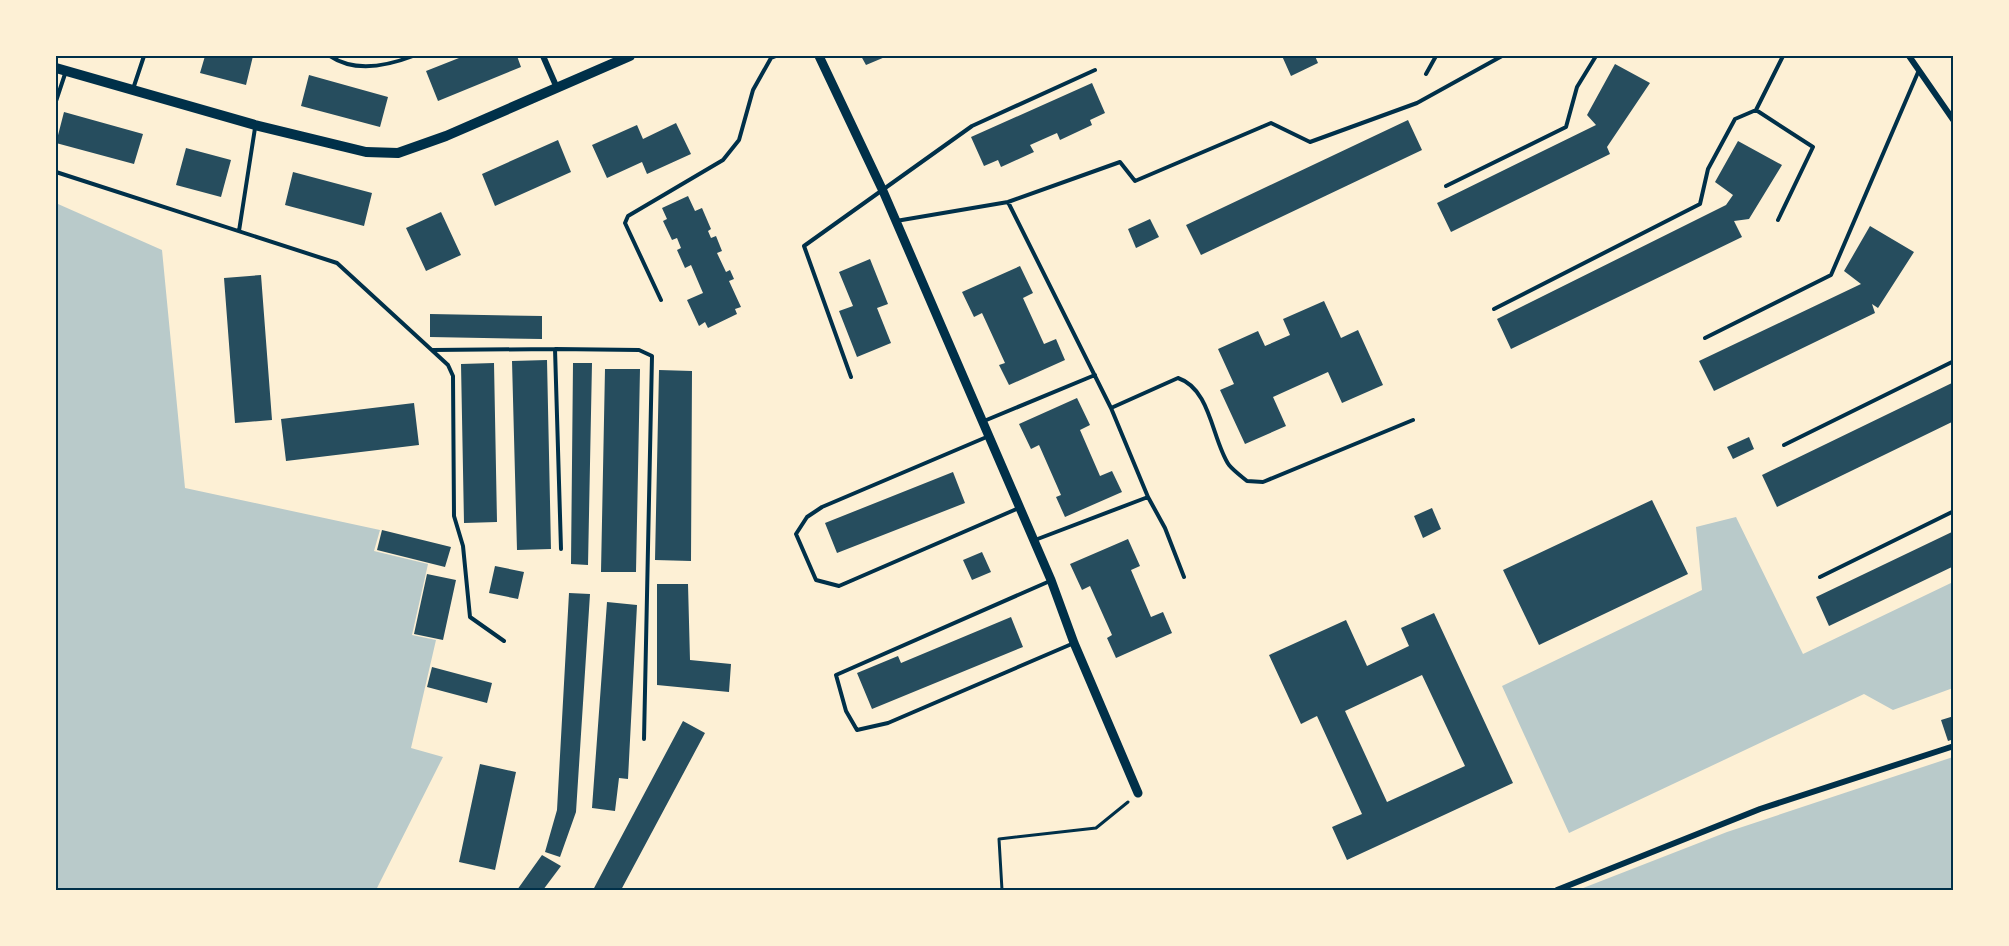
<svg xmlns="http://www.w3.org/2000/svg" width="2009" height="946" font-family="Mulish,sans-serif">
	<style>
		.green { fill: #b9caca }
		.building { fill: #264d5e; fill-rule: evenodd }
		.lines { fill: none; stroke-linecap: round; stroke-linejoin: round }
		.path { stroke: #003049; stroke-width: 3 }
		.service { stroke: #003049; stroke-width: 4 }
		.minor { stroke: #003049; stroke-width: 6 }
		.tertiary { stroke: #003049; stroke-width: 9 }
		.secondary { stroke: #003049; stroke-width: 10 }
		.neatline { fill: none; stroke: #003049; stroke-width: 2 }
	</style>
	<rect width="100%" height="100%" fill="#fdf0d5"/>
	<!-- green -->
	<path class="green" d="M58 204 162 250 185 488 380 530 374 551 428 564 412 635 436 640 411 748 443 757 376 890H56V205Z
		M1736 517 1803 654 1953 582V688L1893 710 1864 694 1569 833 1502 686 1702 590 1696 527Z
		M1953 757V890H1578L1727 832Z"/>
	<!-- building -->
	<path class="building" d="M205 56H253L246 85 200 73Z
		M464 56H517L521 67 438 101 426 71Z
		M861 56H885V57L866 65Z
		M1282 56H1315L1318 63 1291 76Z
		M1615 64 1650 83 1607 147 1610 154 1451 232 1437 203 1596 125 1587 115Z
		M309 75 388 97 380 127 301 106Z
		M1092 83 1105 113 1090 120 1092 125 1060 140 1057 133 1030 145 1034 152 1001 167 998 160 984 166 971 137Z
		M64 112 143 134 134 164 56 143Z
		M1408 120 1422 150 1201 255 1186 225Z
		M676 123 691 154 647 174 642 162 607 178 592 145 637 125 643 139Z
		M558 140 571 172 495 206 482 174Z
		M1738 141 1782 165 1749 219 1734 221 1742 237 1511 349 1497 319 1726 205 1733 195 1715 182Z
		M186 148 231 160 221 197 176 185Z
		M293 172 372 193 364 226 285 205Z
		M688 196 695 211 702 208 711 229 708 231 711 238 716 236 722 251 717 253 726 272 730 270 734 279 729 281 741 307 735 309 737 314 708 328 705 322 699 326 687 300 703 293 691 265 685 268 677 250 681 248 677 238 672 240 663 221 667 219 662 208Z
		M441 212 461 255 426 271 406 228Z
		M1150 219 1159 237 1136 248 1128 229Z
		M1870 226 1914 252 1878 308 1872 304 1875 313 1714 391 1699 361 1861 284 1844 271Z
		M870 259 888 304 877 308 891 343 857 357 839 311 853 306 839 272Z
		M1020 266 1033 293 1023 298 1044 344 1056 339 1065 360 1009 385 999 365 1005 363 982 313 974 317 962 292Z
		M261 275 272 420 235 423 224 278Z
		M1324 301 1341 338 1358 330 1383 385 1342 403 1328 372 1273 397 1286 426 1245 444 1220 390 1234 384 1218 349 1258 331 1265 346 1290 335 1283 319Z
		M430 314 542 316V339L430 337Z
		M547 360 551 549 517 550 512 361Z
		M494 363 497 522 464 523 461 364Z
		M573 363H592L588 565 571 564Z
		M605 369H640L636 572H601Z
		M659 370 692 371 691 561 655 560Z
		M1954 382V421L1777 507 1762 475Z
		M1077 398 1090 425 1080 430 1100 476 1112 471 1122 492 1065 517 1056 497 1061 495 1039 445 1031 449 1019 424Z
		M414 403 419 445 286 461 281 419Z
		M1749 437 1754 449 1733 459 1727 447Z
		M953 472 965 503 837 553 825 523Z
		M1652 500 1688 574 1539 645 1503 570Z
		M1432 508 1441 529 1423 538 1414 516Z
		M382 530 451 547 445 567 377 550Z
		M1954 531V566L1829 626 1816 597Z
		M1128 539 1140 566 1131 570 1151 617 1163 612 1172 633 1116 658 1107 638 1112 635 1090 586 1082 590 1070 564Z
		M982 552 991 572 972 580 963 560Z
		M495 566 524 572 518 599 489 593Z
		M427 574 456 580 443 640 414 634Z
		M657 584H688L690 660 731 664 729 692 657 685Z
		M569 593 590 594 576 812 560 857 545 852 557 810Z
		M607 602 637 605 628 779 619 778 615 811 592 808Z
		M1434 613 1513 783 1347 860 1332 827 1362 814 1317 716 1301 724 1269 655 1346 620 1367 666 1409 646 1401 628ZM1422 675 1465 766 1387 802 1345 711Z
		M1011 617 1023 647 872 709 857 673 898 656 901 663Z
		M432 667 492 683 487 703 427 687Z
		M1954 716V739L1948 741 1941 720Z
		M683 721 705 733 621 890H593Z
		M480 764 516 772 495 870 459 862Z
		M542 855 561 866 543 890H517Z"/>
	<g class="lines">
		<!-- path -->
		<path class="path" d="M1002 890 999 839 1096 828 1128 802"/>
		<!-- service -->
		<path class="service" d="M330 56C355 73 387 66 413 56
			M1426 74 1436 56
			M133 89 144 56
			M56 101 65 74
			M1756 110 1813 147 1778 220
			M56 172 337 263 448 365 453 376 454 516 463 546 470 617 504 641
			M1446 186 1566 127 1577 87 1596 56
			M1008 202 1111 408 1178 378C1211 389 1212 440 1229 465 1234 471 1241 476 1247 481L1263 482 1413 420
			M896 221 1008 202 1120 162 1135 181 1271 123 1310 142 1417 103 1502 56
			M239 231 255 128
			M661 300 625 223 628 216 723 160 739 140 753 90 771 58 776 56
			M1494 309 1700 204 1708 169 1735 119 1756 110 1783 56
			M1705 338 1831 275 1919 70
			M555 349 639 350 652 356 644 739
			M433 350 555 349 561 549
			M851 377 804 246 972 126 1095 70
			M984 421 1095 375
			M989 436 822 507 807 517 796 534 816 580 839 586 1019 508
			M1784 445 1954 361
			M1148 497 1165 528 1184 577
			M1035 540 1148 497 1111 408
			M1820 577 1954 511
			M1050 581 836 675 846 711 857 730 888 723 1074 643"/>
		<!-- minor -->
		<path class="minor" d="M543 56 557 88
			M1909 56 1954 121
			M1557 890 1760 809 1954 746"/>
		<!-- tertiary -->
		<path class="tertiary" d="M819 56 883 191 1051 580 1074 643 1138 793"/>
		<!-- secondary -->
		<path class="secondary" d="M56 68 255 125 366 152 398 153 446 136 630 56"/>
	</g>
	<!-- border -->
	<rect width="2009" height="946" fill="none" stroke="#fdf0d5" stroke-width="114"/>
	<rect x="57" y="57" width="1895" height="832" class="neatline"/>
</svg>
